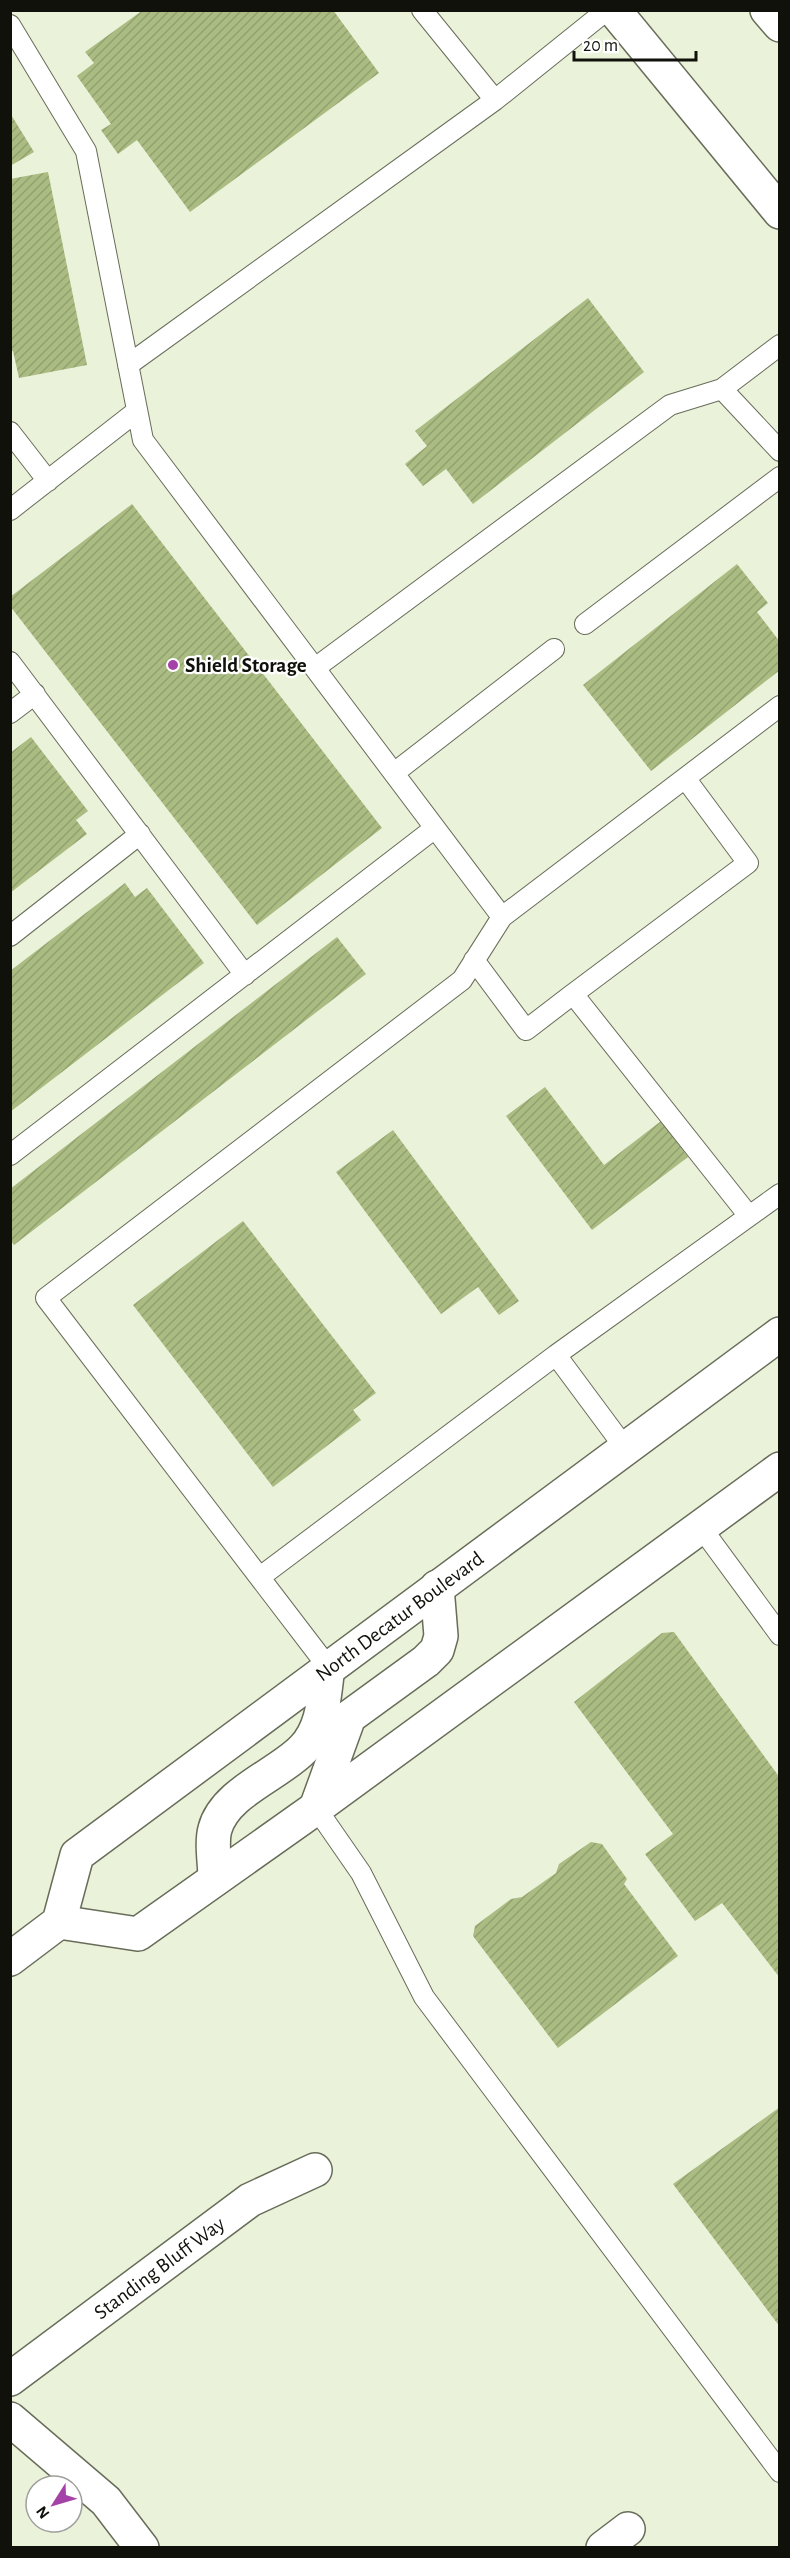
<svg xmlns="http://www.w3.org/2000/svg" width="790" height="2558" font-family="'Alegreya Sans',sans-serif">
	<style>
		.building { fill: url(#building-hatch) }
		.lines { fill: none; stroke-linecap: round; stroke-linejoin: round }
		.lane-casing { stroke: #676d59; stroke-width: 22 }
		.street-casing { stroke: #676d59; stroke-width: 36 }
		.primary-casing { stroke: #676d59; stroke-width: 36 }
		.lane { stroke: #fff; stroke-width: 20 }
		.street { stroke: #fff; stroke-width: 33 }
		.primary { stroke: #fff; stroke-width: 33 }
		.poi-dot { fill: #a442a8; stroke: #fff; stroke-width: 2 }
		.labels { text-anchor: middle; stroke-width: 4.5; stroke-linejoin: round; paint-order: stroke }
		.poi-label { font-size: 21px; font-weight: bold; fill: #0f110a; stroke: #fff; text-anchor: start }
		.street-label { font-size: 21px; fill: #0f110a; stroke: #fff }
	</style>
	<defs>
		<pattern id="building-hatch" width="6" height="6" patternUnits="userSpaceOnUse" patternTransform="scale(1.5)"><rect width="6" height="6" fill="#abbc82"/><path d="M-1 1l2-2M0 6l6-6M5 7l2-2" fill="none" stroke="#92a16f"/></pattern>
	</defs>
	<rect width="100%" height="100%" fill="#eaf2da"/>
	<!-- building -->
	<path class="building" d="M143 10H333L379 73 190 212 137 140 118 154 101 130 111 124 77 76 94 63 85 52Z
		M10 113 34 152 10 166Z
		M48 172 87 365 19 378 13 351 10 352V179Z
		M588 298 644 372 473 504 446 469 423 486 405 464 427 446 415 431Z
		M132 504 382 828 257 925 10 606V597Z
		M737 564 768 603 757 612 780 642V670L651 771 583 685Z
		M31 737 88 811 76 820 87 834 10 893V753Z
		M125 883 135 897 147 888 204 963 10 1112V971Z
		M337 937 366 974 14 1245 10 1240V1189Z
		M545 1087 604 1165 661 1121 688 1157 592 1230 506 1116Z
		M393 1130 519 1301 499 1315 478 1287 441 1314 336 1172Z
		M243 1221 376 1393 353 1410 361 1420 273 1487 133 1305Z
		M674 1632 780 1778V1978L722 1903 695 1921 645 1854 673 1834 574 1702 662 1633Z
		M591 1842 602 1844 627 1879 624 1884 678 1956 558 2048 473 1936 475 1926 511 1899 522 1897 556 1873 559 1864Z
		M780 2107V2327L673 2184Z"/>
	<g class="lines">
		<!-- lane casing -->
		<g class="lane-casing">
			<path id="lane" d="M422 10 495 100
				M10 25 86 151 143 440 502 917 462 980 46 1298 328 1667
				M128 365 495 100 607 10
				M722 389 780 451
				M10 432 48 481
				M10 510 137 411
				M585 624 780 477
				M10 662 245 975
				M315 668 670 405 722 389 780 345
				M10 713 35 694
				M394 773 554 649
				M502 917 780 706
				M10 936 140 834
				M474 960 526 1030 573 994 749 1216
				M573 994 748 863 685 778
				M10 1155 435 828
				M625 1448 556 1355 780 1194
				M700 1526 780 1635
				M260 1577 556 1355
				M316 1808 361 1873 424 1997 780 2472"/>
		</g>
		<!-- street casing -->
		<g class="street-casing">
			<g id="street">
				<path id="s1" d="M10 2379 250 2200 315 2170"/>
				<path d="M10 2419 106 2501 142 2548"/>
				<path d="M603 2548 628 2529"/>
			</g>
		</g>
		<!-- primary casing -->
		<g class="primary-casing">
			<g id="primary">
				<path d="M614 10 780 212"/>
				<path d="M767 10 780 25"/>
				<path d="M316 1808 349 1717 426 1661 437 1650 441 1636 437 1587"/>
				<path d="M215 1879C215 1864 211 1843 215 1829 225 1792 278 1775 303 1749 324 1728 324 1695 328 1667"/>
				<path d="M59 1922 138 1934 316 1808 780 1469"/>
				<path id="s2" d="M10 1959 59 1922 77 1855 780 1334"/>
			</g>
		</g>
		<!-- lane -->
		<use href="#lane" class="lane"/>
		<!-- street -->
		<use href="#street" class="street"/>
		<!-- primary -->
		<use href="#primary" class="primary"/>
	</g>
	<!-- markers -->
	<circle class="poi-dot" cx="173" cy="665" r="6"/>
	<g class="labels">
		<!-- poi labels -->
		<g class="poi-label">
			<text x="185" y="672">Shield Storage</text>
		</g>
		<!-- street labels -->
		<g class="street-label">
			<text dy="7" stroke="none"><textPath href="#s2" startOffset="532">North Decatur Boulevard</textPath></text>
			<text dy="7" stroke="none"><textPath href="#s1" startOffset="186">Standing Bluff Way</textPath></text>
		</g>
	</g>
	<!-- border -->
	<rect width="790" height="2558" fill="none" stroke="#0f110a" stroke-width="24"/>
	<!-- north arrow -->
	<g transform="translate(54 2504) rotate(233)"><circle r="28" fill="#ffffff" stroke="#9fa09d" stroke-width="1.5"/>
	<path d="M0-4.5L10 22L0 15L-10 22Z" fill="#a442a8"/>
	<text y="-9" font-size="16" font-weight="bold" text-anchor="middle" fill="#0f110a">N</text>
	</g>
	<!-- scale -->
	<path d="M574 51v9h122v-9" fill="none" stroke="#0f110a" stroke-width="3"/>
	<text x="583" y="51" font-size="18" fill="#0f110a" stroke="#ffffff" stroke-width="4.5" paint-order="stroke">20 m</text>
</svg>
